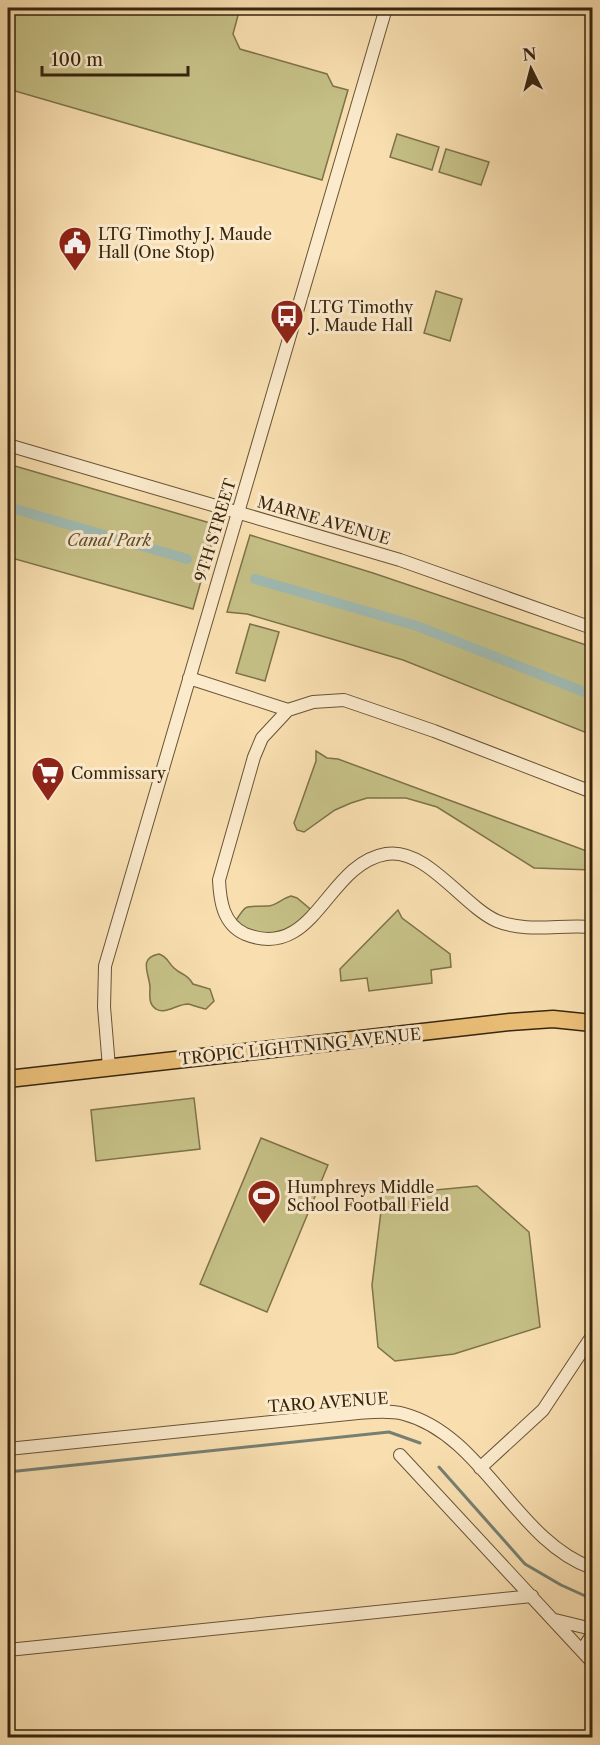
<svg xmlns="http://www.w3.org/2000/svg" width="600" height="1745" font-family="'Libre Caslon Text',serif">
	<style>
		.green { fill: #c5c086; stroke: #7e724a; stroke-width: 1.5 }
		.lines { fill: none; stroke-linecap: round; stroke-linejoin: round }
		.stream { stroke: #767f72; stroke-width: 3 }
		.canal { stroke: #a0bbb4; stroke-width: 10 }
		.minor-casing { stroke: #685436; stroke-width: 14 }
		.major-casing { stroke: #37250e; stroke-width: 19 }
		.minor { stroke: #fbeacc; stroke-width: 12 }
		.major { stroke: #ecc078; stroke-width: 16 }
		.labels { text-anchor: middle; stroke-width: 6; stroke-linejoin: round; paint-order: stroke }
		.poi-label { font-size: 16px; fill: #37250e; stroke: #fbeacc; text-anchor: start }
		.street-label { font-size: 16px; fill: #37250e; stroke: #fbeacc }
		.park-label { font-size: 16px; font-style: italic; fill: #5a4c2c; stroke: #fbeacc }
	</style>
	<rect width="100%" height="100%" fill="#f9dfb0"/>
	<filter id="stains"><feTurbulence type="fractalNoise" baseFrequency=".00333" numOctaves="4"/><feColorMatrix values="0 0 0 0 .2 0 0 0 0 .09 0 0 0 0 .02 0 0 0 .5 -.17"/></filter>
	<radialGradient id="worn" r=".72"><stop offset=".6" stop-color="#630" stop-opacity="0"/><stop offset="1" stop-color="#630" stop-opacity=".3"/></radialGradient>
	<!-- green -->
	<path class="green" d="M8 8H240L233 34 240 49 327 74 333 86 348 90 322 180 8 89Z
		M397 134 439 147 432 170 390 157Z
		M446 149 489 162 481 185 439 172Z
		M436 291 462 299 450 341 424 333Z
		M8 464 217 525 193 609 8 557Z
		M250 535 373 573 592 647V735L403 660 247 614 227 612Z
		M250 624 279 632 265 681 236 673Z
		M316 751 327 758 338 759 592 853V870L534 868 437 807 406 798H367L351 803 335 810 304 832 297 830 294 823 316 761Z
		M291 896 297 898 315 913 280 939 233 925C248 902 243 907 268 906 275 906 283 898 291 896Z
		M398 910 402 918 450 954 451 967 431 970 432 983 369 991 367 978 341 981 340 969Z
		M159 954C168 957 168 963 174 968 182 976 186 972 193 984L210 989 214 1001 206 1009C200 1008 193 1005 188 1004 177 1004 165 1015 156 1009 148 1004 150 995 150 987 149 973 138 958 159 954Z
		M194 1098 200 1149 96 1161 91 1110Z
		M261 1138 328 1165 267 1312 200 1284Z
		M477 1186 529 1232 540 1327 454 1354 395 1361 378 1347 372 1285 383 1195Z"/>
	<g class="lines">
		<!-- stream -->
		<path class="stream" d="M439 1467 525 1564 561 1585 592 1599
			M8 1472 389 1432 420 1443"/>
		<!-- canal -->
		<path class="canal" d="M8 507 187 559
			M255 579 417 626 592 695"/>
		<!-- minor casing -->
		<g class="minor-casing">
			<path id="minor" d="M8 445 400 560 592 628
				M189 678 288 710
				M592 792 434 731 344 700 313 702 288 710 262 738 254 757 219 880C220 901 223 924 245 934 315 962 326 864 386 854 426 847 463 906 497 921 526 933 562 924 592 927
				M109 1067 104 1007 105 966 386 8
				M8 1449 358 1413C373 1412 389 1410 404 1414 483 1435 516 1541 592 1568
				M400 1455 592 1662
				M480 1468 543 1410 592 1336
				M555 1620 592 1629
				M8 1650 532 1596
				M582 1650 592 1635"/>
		</g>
		<!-- major casing -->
		<g class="major-casing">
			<path id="major" d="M8 1079 510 1022 553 1019 592 1023"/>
		</g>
		<!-- minor -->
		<use href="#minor" class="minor"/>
		<!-- major -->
		<use href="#major" class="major"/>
	</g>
	<!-- icons -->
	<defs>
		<g id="civic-pin" transform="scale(1.725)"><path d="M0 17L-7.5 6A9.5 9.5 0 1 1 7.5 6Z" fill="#8f2418" stroke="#fbeacc"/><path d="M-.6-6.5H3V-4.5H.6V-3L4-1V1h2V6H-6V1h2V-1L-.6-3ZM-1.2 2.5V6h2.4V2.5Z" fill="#fff"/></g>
		<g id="bus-pin" transform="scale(1.725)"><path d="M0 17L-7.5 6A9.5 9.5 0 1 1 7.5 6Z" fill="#8f2418" stroke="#fbeacc"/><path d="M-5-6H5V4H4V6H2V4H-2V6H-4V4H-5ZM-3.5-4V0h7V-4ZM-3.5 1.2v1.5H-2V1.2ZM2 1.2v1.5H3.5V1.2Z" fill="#fff"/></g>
		<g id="supermarket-pin" transform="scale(1.725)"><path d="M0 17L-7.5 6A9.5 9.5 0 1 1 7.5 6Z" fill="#8f2418" stroke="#fbeacc"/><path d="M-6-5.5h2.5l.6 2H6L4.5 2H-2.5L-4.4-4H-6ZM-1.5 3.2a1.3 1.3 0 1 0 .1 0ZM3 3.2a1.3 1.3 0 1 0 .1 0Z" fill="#fff"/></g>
		<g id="stadium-pin" transform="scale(1.725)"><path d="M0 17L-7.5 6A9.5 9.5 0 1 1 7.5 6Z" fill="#8f2418" stroke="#fbeacc"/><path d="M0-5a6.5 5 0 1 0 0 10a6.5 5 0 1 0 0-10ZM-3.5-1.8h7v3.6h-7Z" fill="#fff"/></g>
	</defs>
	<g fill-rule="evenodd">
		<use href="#civic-pin" x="75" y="243"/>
		<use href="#bus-pin" x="287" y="316"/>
		<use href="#supermarket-pin" x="48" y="773"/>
		<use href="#stadium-pin" x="264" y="1196"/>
	</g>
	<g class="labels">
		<!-- poi labels -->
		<g class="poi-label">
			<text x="98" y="240">LTG Timothy J. Maude<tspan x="98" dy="18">Hall (One Stop)</tspan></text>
			<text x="310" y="313">LTG Timothy<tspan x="310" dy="18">J. Maude Hall</tspan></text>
			<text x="71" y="779">Commissary</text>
			<text x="287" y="1193">Humphreys Middle<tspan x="287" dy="18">School Football Field</tspan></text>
		</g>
		<!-- street labels -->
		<g class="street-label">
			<text transform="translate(324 520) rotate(16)" y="6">MARNE AVENUE</text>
			<text transform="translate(215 530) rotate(-73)" y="6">9TH STREET</text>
			<text transform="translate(300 1046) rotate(-6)" y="6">TROPIC LIGHTNING AVENUE</text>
			<text transform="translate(328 1402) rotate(-4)" y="6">TARO AVENUE</text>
		</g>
		<!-- park labels -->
		<g class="park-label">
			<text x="109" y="546">Canal Park</text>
		</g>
	</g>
	<!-- margin -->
	<rect width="600" height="1745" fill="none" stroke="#f9dfb0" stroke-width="30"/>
	<rect x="9" y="9" width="582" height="1727" fill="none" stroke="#37250e" stroke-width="3"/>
	<rect x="15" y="15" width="570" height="1715" fill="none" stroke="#37250e" stroke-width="1.5"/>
	<!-- north arrow -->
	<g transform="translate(531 69) rotate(354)" stroke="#fbeacc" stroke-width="4.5" paint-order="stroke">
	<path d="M0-4.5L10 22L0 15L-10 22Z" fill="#37250e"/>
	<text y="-9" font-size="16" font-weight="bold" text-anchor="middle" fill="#37250e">N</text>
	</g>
	<!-- scale -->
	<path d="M42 66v9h146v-9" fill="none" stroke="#37250e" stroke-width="3"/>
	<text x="51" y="66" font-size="18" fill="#37250e" stroke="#fbeacc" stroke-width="4.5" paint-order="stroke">100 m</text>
	<rect width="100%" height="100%" filter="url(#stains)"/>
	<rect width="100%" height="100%" fill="url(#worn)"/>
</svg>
